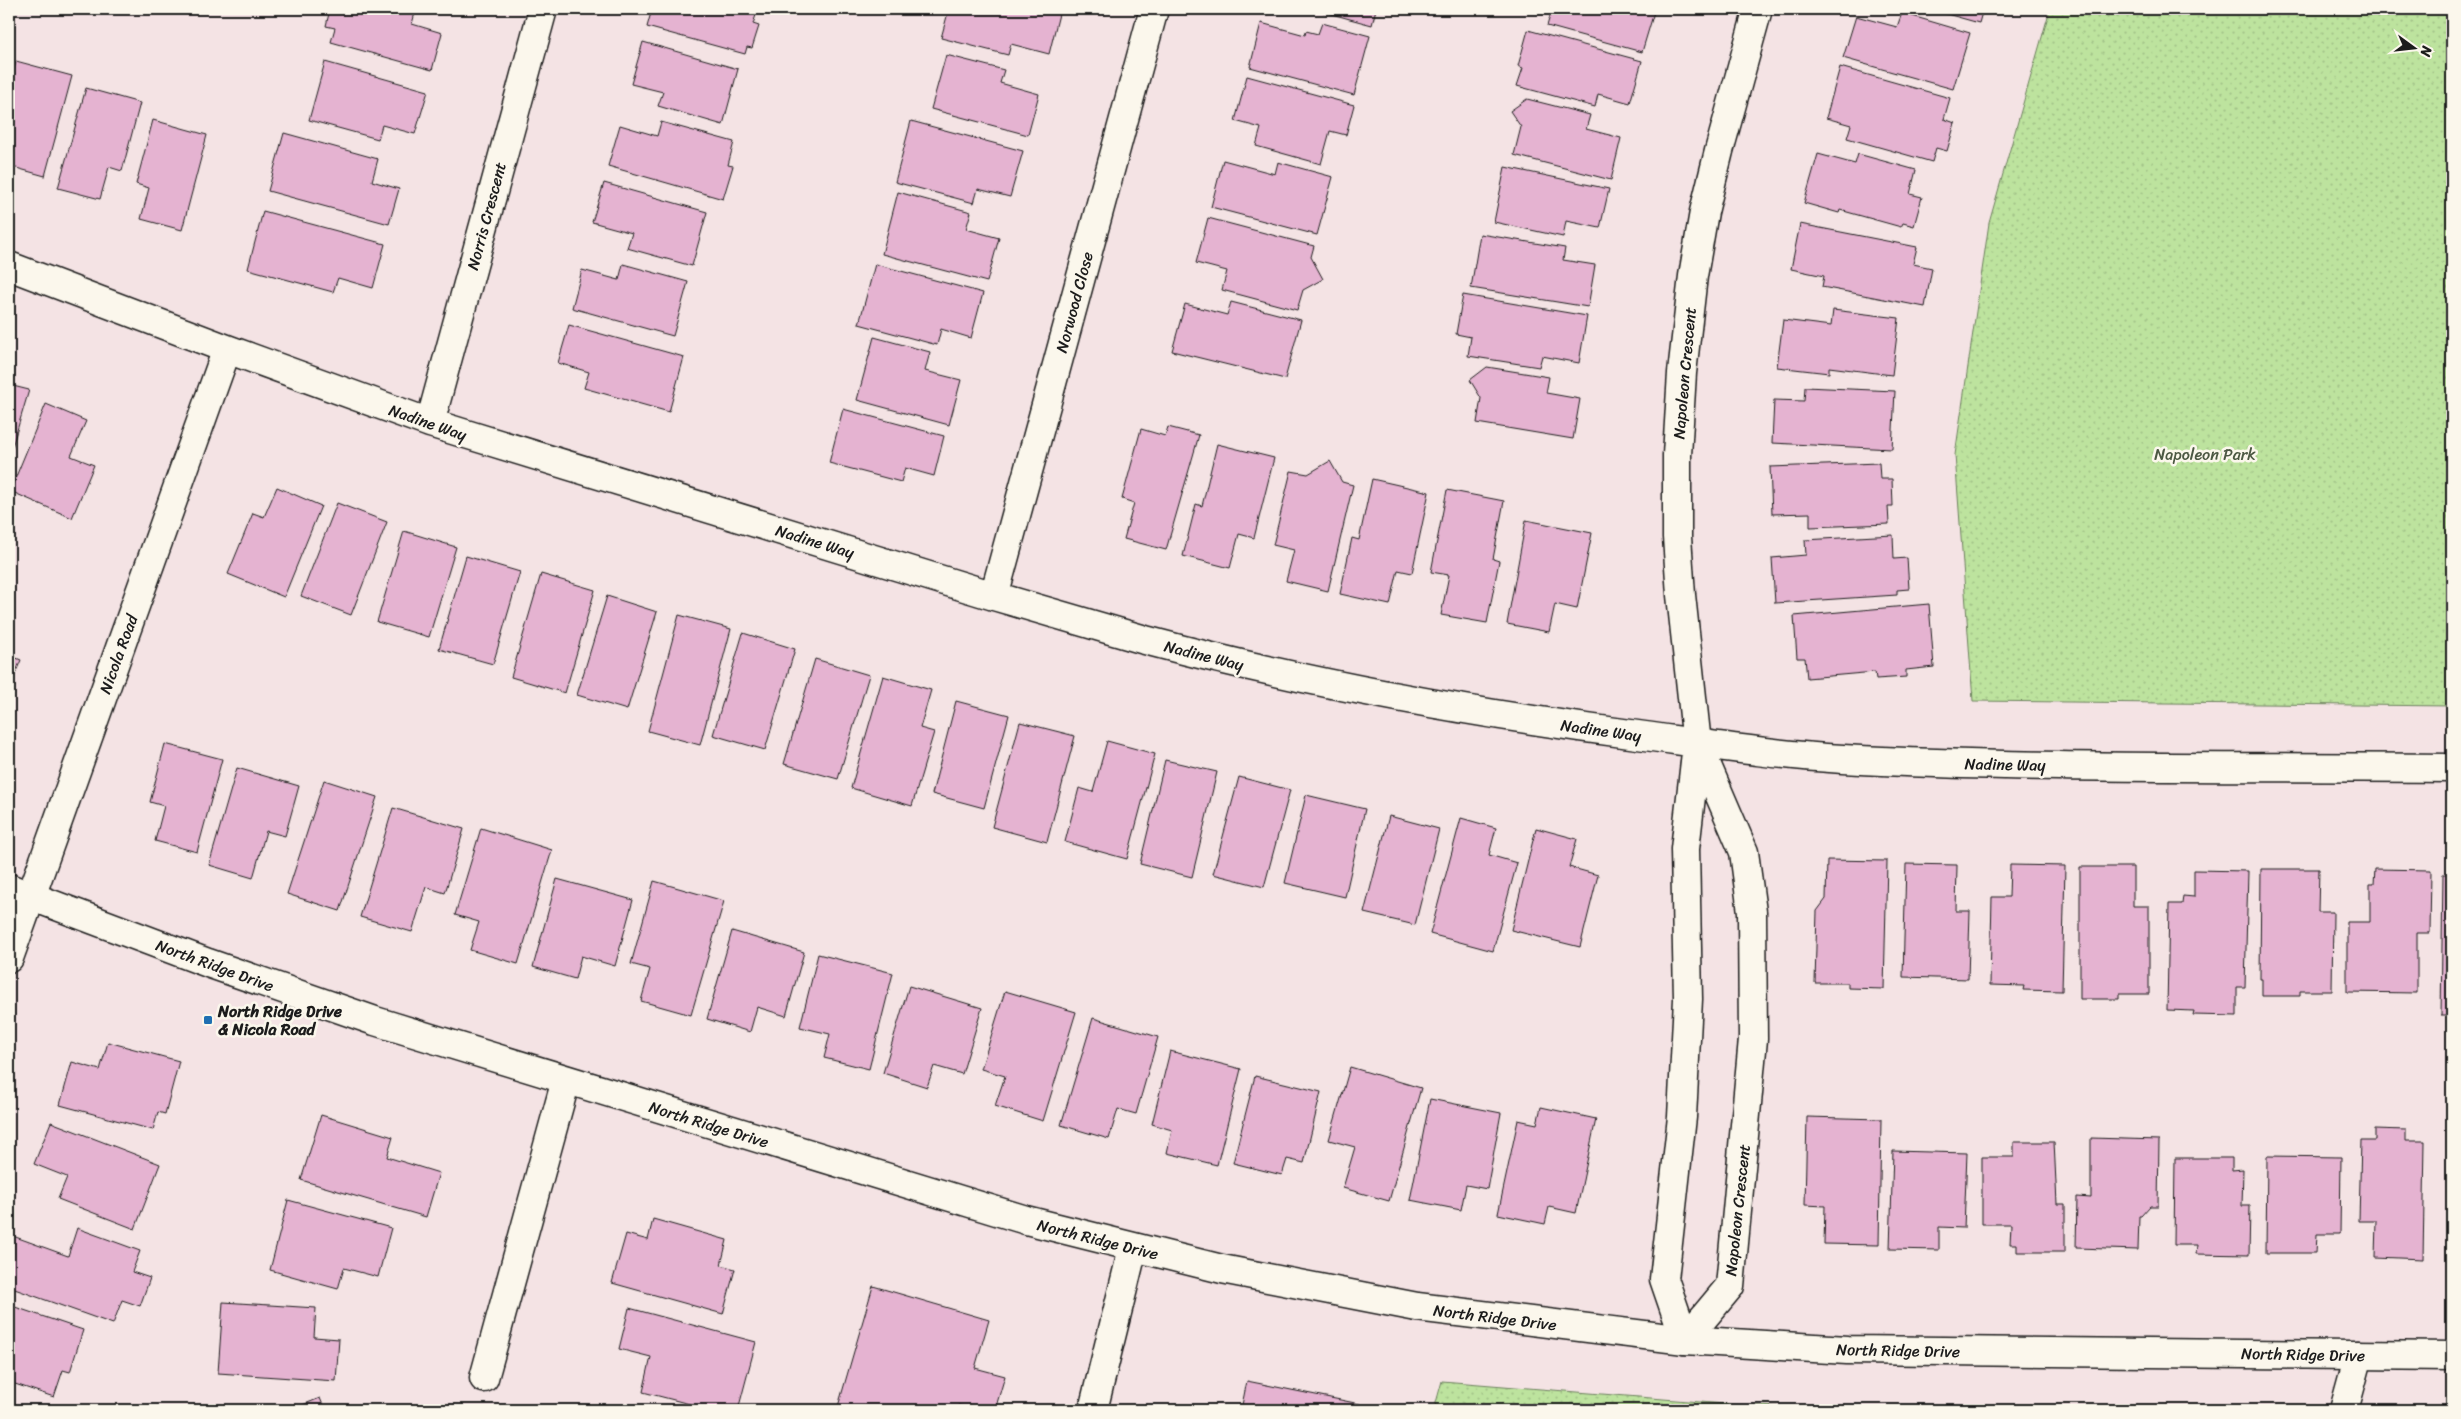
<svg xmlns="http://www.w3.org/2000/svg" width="2461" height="1419" font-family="Sriracha,sans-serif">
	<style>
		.park { fill: url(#park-dots); stroke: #6c805d }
		.building { fill: #e5b3d1; stroke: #1c1c1c }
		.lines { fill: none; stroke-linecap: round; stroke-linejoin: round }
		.street-casing { stroke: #1c1c1c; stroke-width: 31 }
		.secondary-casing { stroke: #1c1c1c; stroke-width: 31 }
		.street { stroke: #fbf7ec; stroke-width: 28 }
		.secondary { stroke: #fbf7ec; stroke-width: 28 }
		.poi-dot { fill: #1f6fb2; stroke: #fbf7ec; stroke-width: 2 }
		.labels { text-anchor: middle; stroke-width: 5; stroke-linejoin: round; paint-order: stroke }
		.street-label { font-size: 16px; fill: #1c1c1c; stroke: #fbf7ec }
		.park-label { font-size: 16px; fill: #4c5843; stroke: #fbf7ec }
		.poi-label { font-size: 16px; font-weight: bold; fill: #1c1c1c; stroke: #fbf7ec; text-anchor: start }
	</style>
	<defs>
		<pattern id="park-dots" width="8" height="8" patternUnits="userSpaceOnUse" patternTransform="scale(1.25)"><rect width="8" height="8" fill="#bde39e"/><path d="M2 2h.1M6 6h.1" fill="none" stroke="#a2c288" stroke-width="1.8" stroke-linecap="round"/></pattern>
	</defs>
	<rect width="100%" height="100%" fill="#f4e3e4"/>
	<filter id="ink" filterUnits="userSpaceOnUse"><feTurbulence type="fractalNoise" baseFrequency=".02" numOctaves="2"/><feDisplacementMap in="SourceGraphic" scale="10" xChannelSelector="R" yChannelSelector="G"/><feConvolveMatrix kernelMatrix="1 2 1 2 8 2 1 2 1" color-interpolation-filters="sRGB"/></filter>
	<g filter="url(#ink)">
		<!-- park -->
		<path class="park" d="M2050 9H2452V706L1973 701 1955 455 1989 223Z
			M1442 1381 1737 1405 1854 1410H1434Z"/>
		<!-- building -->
		<path class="building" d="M330 9H416L412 24 442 33 432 70 331 42 335 28 326 26Z
			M652 9H758L753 24 759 26 752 48 747 47 745 54 647 27Z
			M949 9H1055L1060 10 1049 54 1011 44 1008 55 941 38Z
			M1313 9H1376L1372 25Z
			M1552 9H1641L1654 12 1642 52 1547 26Z
			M1929 9H1983L1979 23Z
			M1902 13 1970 33 1953 89 1843 58 1856 16 1897 27Z
			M1261 23 1305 35 1306 31 1318 34 1322 23 1370 36 1354 95 1250 67Z
			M1528 30 1642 61 1630 103 1598 94 1595 107 1517 86 1523 68 1518 66Z
			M643 42 738 69 723 125 658 106 663 92 631 84Z
			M946 55 1004 70 1000 83 1039 94 1028 135 931 109Z
			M16 61 72 76 45 176 9 166V89Z
			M325 62 428 91 415 134 382 125 378 139 309 120Z
			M1840 67 1950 98 1944 119 1955 123 1947 151 1936 148 1932 162 1847 138 1851 125 1826 118Z
			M1247 76 1354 105 1346 135 1330 131 1321 164 1256 146 1261 128 1235 121Z
			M86 88 140 103 122 171 109 167 100 199 58 188Z
			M1527 99 1590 115 1586 129 1621 138 1611 180 1514 155 1521 127 1510 111Z
			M153 120 207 135 182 230 141 219 149 188 136 184Z
			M911 121 1023 151 1010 197 978 189 974 203 895 182Z
			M661 122 734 142 728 165 733 166 723 199 608 166 620 125 657 136Z
			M284 133 378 159 372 181 399 189 389 224 268 191Z
			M1818 154 1855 164 1858 154 1916 170 1910 194 1922 197 1914 226 1903 223 1901 227 1840 210 1839 213 1804 203Z
			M1223 160 1275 174 1278 162 1333 177 1317 235 1211 207Z
			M1505 167 1609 189 1600 228 1566 221 1563 237 1494 222Z
			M604 183 707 212 692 266 627 248 632 233 592 222Z
			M898 192 971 212 966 229 999 238 987 282 882 254Z
			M263 211 385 244 373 288 338 278 333 292 248 269Z
			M1208 218 1314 246 1311 257 1323 279 1303 290 1297 310 1222 290 1227 271 1196 263Z
			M1800 224 1917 247 1913 264 1932 268 1925 307 1822 287 1824 276 1791 269Z
			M1480 234 1565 248 1563 260 1595 265 1588 307 1471 288Z
			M623 264 688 282 673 336 572 308 582 270 619 280Z
			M875 264 983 293 971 338 941 329 937 345 859 324Z
			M1463 295 1587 316 1579 363 1542 356 1539 367 1468 356 1471 337 1456 334Z
			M1231 302 1301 320 1285 379 1172 351 1185 304 1227 315Z
			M1833 310 1899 318 1892 375 1829 367V373L1777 367 1783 320 1831 326Z
			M569 325 684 357 669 412 584 388 589 372 558 363Z
			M874 337 930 352 925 371 961 380 949 425 857 400Z
			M1487 367 1549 377 1546 393 1580 399 1573 439 1477 423 1481 398 1470 380Z
			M9 385 29 390 9 457Z
			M1805 387 1895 391 1892 449 1772 443 1774 400 1804 401Z
			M46 404 86 421 71 456 94 465 72 518 10 491Z
			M843 409 944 436 934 476 905 468 901 482 829 463Z
			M1168 427 1199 435 1166 550 1124 539 1134 503 1122 499 1141 429 1165 436Z
			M1217 444 1274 458 1254 538 1239 534 1230 568 1183 556 1196 504 1202 506Z
			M1330 461 1342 482 1353 485 1328 591 1286 581 1294 550 1273 545 1291 471 1308 474Z
			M1879 463 1880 479H1892L1893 506H1888L1889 524 1810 527V513L1772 514 1770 467Z
			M1372 479 1429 492 1412 573 1398 570 1390 605 1340 594 1352 538 1359 540Z
			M277 487 321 506 284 597 228 574 253 513 264 517Z
			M1447 490 1504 501 1493 559 1499 561 1487 623 1441 615 1449 575 1431 572Z
			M337 503 387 522 351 615 301 596Z
			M1526 520 1592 533 1577 609 1555 604 1549 632 1507 624Z
			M404 531 456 547 429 637 377 622Z
			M1893 535 1894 559 1907 558 1909 589 1897 590V595L1775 603 1772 558 1806 555 1805 540Z
			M466 556 520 572 493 664 439 649Z
			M541 574 595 590 565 693 511 677Z
			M607 596 657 612 627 710 577 695Z
			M1929 604 1934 667 1906 670V677L1876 679 1875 672 1807 678 1805 658H1797L1794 616Z
			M679 615 731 629 700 745 648 731Z
			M743 633 795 649 765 750 713 735Z
			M9 655 21 660 9 688Z
			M815 659 869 675 838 779 784 764Z
			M883 676 931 690 920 728 934 732 912 806 851 788Z
			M956 701 1009 715 984 808 932 794Z
			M1020 722 1075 736 1047 842 992 827Z
			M1107 741 1155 754 1127 859 1065 842 1079 788 1093 792Z
			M165 744 222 759 197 852 155 841 164 806 150 802Z
			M1165 760 1217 772 1192 877 1140 864Z
			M237 768 299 786 285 836 266 831 253 878 209 865Z
			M1239 777 1290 790 1264 887 1213 874Z
			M324 780 377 797 340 911 287 894Z
			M1306 795 1365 809 1345 897 1285 883Z
			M393 808 464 829 445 893 426 887 412 932 360 917Z
			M1389 816 1439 829 1415 925 1364 913Z
			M1461 818 1496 828 1489 855 1517 863 1493 951 1430 934Z
			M481 828 552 850 518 964 470 950 479 922 455 915Z
			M1536 828 1577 839 1569 867 1598 875 1580 947 1511 930Z
			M1827 860 1887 861 1884 989 1848 988V983H1815L1817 911 1826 899Z
			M1906 864 1957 865 1956 911H1970L1968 979 1903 977Z
			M2010 865 2065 866 2062 991 2023 990 2024 986 1990 985 1992 897H2009Z
			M2080 867H2133V906H2149V994H2119V999H2080Z
			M2261 869H2319L2318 912H2333L2332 991H2300V996H2262V979H2260Z
			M2375 869 2431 870 2430 933H2417V993L2347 992V922H2370V884H2374Z
			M2194 870 2248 871 2245 987H2237V1016L2193 1015 2194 1011 2167 1010 2169 904H2182L2183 896 2194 897Z
			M2443 874H2452V1016H2441Z
			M557 879 633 900 615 966 581 956 575 979 533 967Z
			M654 881 724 901 691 1015 641 1001 650 969 631 964Z
			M732 931 804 952 786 1016 757 1007 750 1032 707 1019Z
			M818 954 893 973 869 1069 824 1058 830 1034 800 1027Z
			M909 986 982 1008 962 1074 934 1066 927 1087 883 1073Z
			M1005 991 1076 1012 1043 1121 995 1106 1005 1076 981 1069Z
			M1093 1018 1158 1037 1136 1114 1118 1109 1109 1139 1061 1125Z
			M108 1042 179 1061 165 1114 158 1112 153 1130 60 1105 72 1062 100 1070Z
			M1170 1051 1241 1069 1217 1165 1167 1153 1172 1130 1152 1124Z
			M1350 1067 1421 1088 1389 1201 1343 1188 1355 1147 1329 1140Z
			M1255 1076 1321 1092 1304 1163 1287 1159 1282 1175 1233 1163Z
			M1430 1099 1501 1113 1487 1189 1466 1185 1461 1210 1410 1200Z
			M1541 1107 1596 1119 1576 1213 1549 1207 1545 1224 1498 1214 1518 1120 1537 1124Z
			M321 1115 393 1137 387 1157 439 1173 426 1217 301 1180Z
			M1807 1117 1881 1119 1879 1245 1824 1244 1825 1206 1805 1205Z
			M51 1122 160 1164 135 1229 58 1199 67 1177 34 1164Z
			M2375 1129 2406 1130V1141H2425L2423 1259 2375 1257 2376 1221H2359L2361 1140H2375Z
			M2091 1138 2159 1140 2158 1206H2150L2141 1216H2139L2138 1250 2076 1248 2077 1197 2091 1198Z
			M2014 1142H2054L2057 1204H2065V1252H2017V1244H2010L2011 1224H1982V1157H2014Z
			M1893 1151 1967 1153 1964 1228 1939 1227V1250L1890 1249Z
			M2267 1156 2341 1157 2340 1234H2317L2316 1253H2266Z
			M2452 1156V1255H2450Z
			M2175 1158H2232V1170L2243 1169 2242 1206H2250L2249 1255 2196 1254 2197 1245H2174Z
			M288 1200 391 1228 378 1277 344 1268 338 1289 270 1270Z
			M653 1219 727 1240 721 1265 735 1269 723 1314 612 1283 626 1234 648 1240Z
			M77 1228 140 1251 132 1272 150 1278 140 1306 122 1300 113 1324 9 1287 10 1235 68 1256Z
			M873 1286 989 1320 975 1368 1005 1376 995 1410H975L958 1405 957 1410H837Z
			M223 1302 316 1308 314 1337 339 1339 336 1381 218 1373Z
			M9 1305 83 1330 70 1372 63 1370 54 1397 9 1382Z
			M629 1308 756 1342 738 1410H713L643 1392 651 1357 619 1349Z
			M1247 1381 1360 1404 1358 1410H1241Z
			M320 1398 325 1410H290Z"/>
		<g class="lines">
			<!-- street casing -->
			<g class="street-casing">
				<path id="street" d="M9 266 227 349 430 423 994 596 1145 640C1310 684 1476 714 1645 736 1711 745 1776 755 1843 759 2045 770 2249 766 2452 768
					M430 423 543 9
					M994 596 1154 9
					M9 958 227 349
					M1685 1340 1664 1279 1682 1117 1688 999 1685 849 1697 744 1681 595 1677 537V455L1682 373 1693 276 1704 212 1719 151 1758 9
					M1685 1340 1730 1286 1753 1039 1752 912 1744 852 1698 745
					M484 1378 566 1080
					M1093 1410 1133 1248
					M2344 1410 2359 1355"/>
			</g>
			<!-- secondary casing -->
			<g class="secondary-casing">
				<path id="secondary" d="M9 888 208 963 375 1021 1026 1220 1222 1269 1417 1307 1685 1340 1847 1350 2452 1356"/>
			</g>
			<!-- street -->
			<use href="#street" class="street"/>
			<!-- secondary -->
			<use href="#secondary" class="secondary"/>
		</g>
	</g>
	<!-- markers -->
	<rect class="poi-dot" x="203" y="1015" width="10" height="10" rx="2.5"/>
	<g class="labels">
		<!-- street labels -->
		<g class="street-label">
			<text transform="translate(486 216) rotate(-75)" y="6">Norris Crescent</text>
			<text transform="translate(1074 302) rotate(-75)" y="6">Norwood Close</text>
			<text transform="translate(1684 373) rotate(-85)" y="6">Napoleon Crescent</text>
			<text transform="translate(428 422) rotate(19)" y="6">Nadine Way</text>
			<text transform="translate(815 541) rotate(17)" y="6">Nadine Way</text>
			<text transform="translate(118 654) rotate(-70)" y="6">Nicola Road</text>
			<text transform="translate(1204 655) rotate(14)" y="6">Nadine Way</text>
			<text transform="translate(1601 730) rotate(8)" y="6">Nadine Way</text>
			<text transform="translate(2005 764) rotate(1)" y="6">Nadine Way</text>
			<text transform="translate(215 965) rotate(20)" y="6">North Ridge Drive</text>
			<text transform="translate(709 1124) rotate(17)" y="6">North Ridge Drive</text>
			<text transform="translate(1737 1210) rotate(-84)" y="6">Napoleon Crescent</text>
			<text transform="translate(1098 1239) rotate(14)" y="6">North Ridge Drive</text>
			<text transform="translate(1495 1317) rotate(7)" y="6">North Ridge Drive</text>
			<text transform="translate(1898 1350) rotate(1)" y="6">North Ridge Drive</text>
			<text transform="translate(2303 1354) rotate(1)" y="6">North Ridge Drive</text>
		</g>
		<!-- park labels -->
		<g class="park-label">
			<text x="2205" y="460">Napoleon Park</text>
		</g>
		<!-- poi labels -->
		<g class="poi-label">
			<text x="218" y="1017">North Ridge Drive<tspan x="218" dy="18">&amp; Nicola Road</tspan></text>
		</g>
	</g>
	<!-- margin -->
	<rect width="2461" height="1419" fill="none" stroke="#fbf7ec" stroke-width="30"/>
	<rect x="15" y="15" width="2431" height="1389" fill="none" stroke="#1c1c1c" stroke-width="2" filter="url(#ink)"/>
	<!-- north arrow -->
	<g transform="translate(2414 48) rotate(105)" stroke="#fbf7ec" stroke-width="4" paint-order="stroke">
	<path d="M0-4L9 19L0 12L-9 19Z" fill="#1c1c1c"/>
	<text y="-8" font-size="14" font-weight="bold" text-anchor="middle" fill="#1c1c1c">N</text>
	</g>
</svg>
